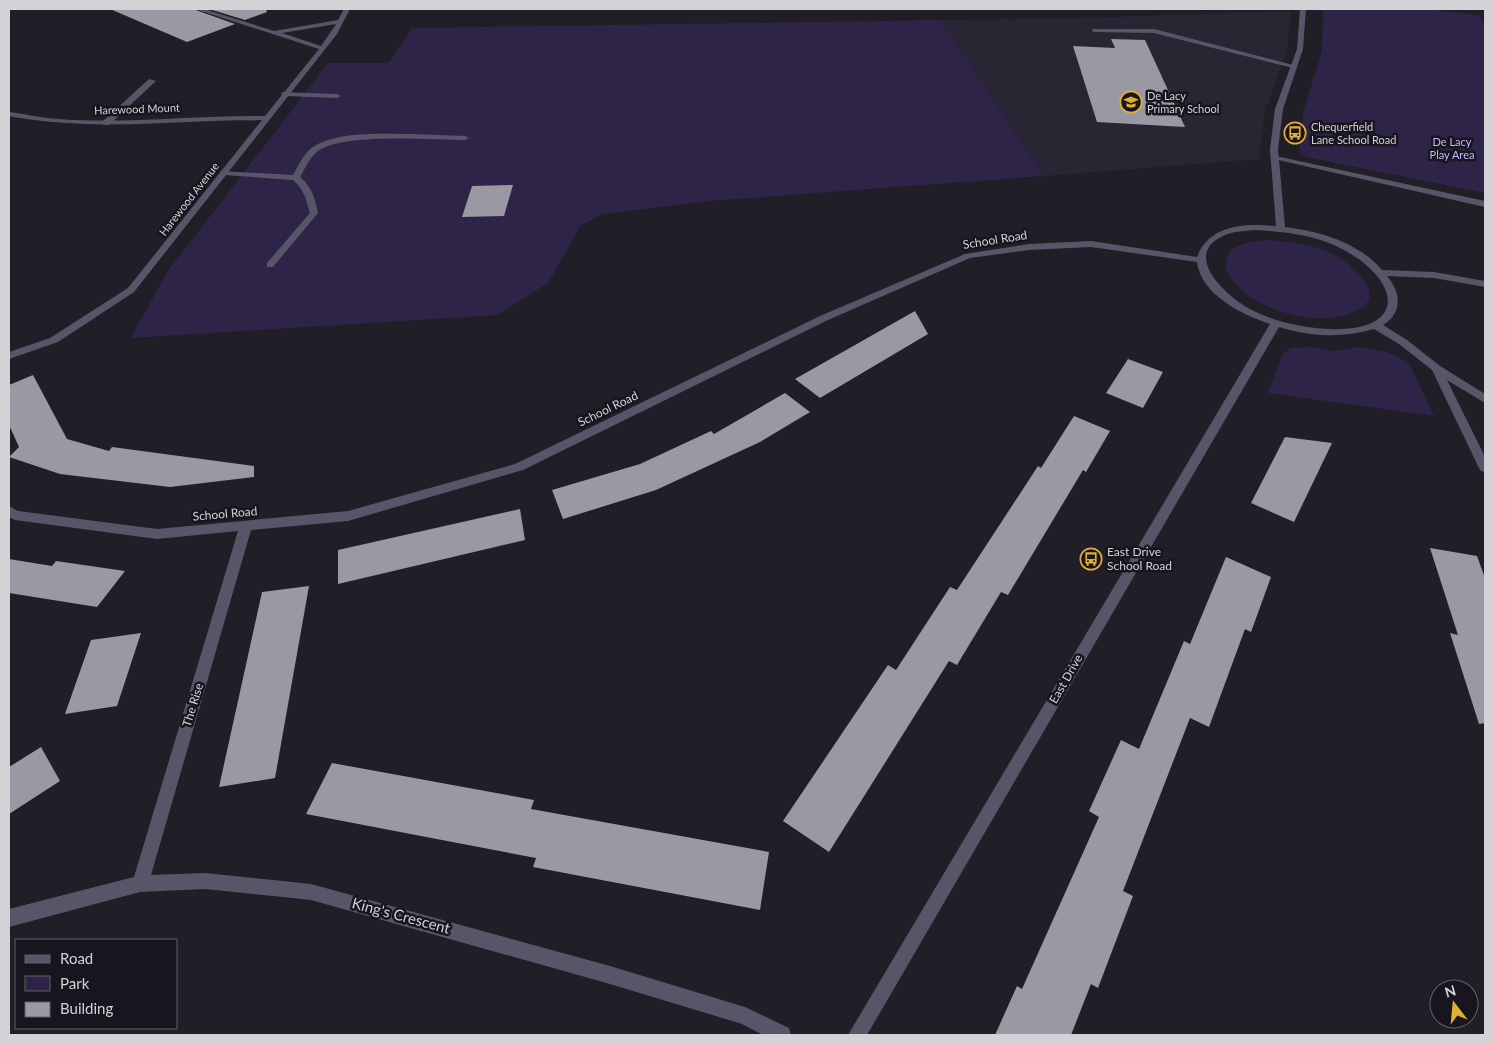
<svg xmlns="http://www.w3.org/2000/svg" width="1494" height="1044" font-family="Lato,sans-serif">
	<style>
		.built { fill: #292633 }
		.green { fill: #2d2448 }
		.building { fill: #9a98a2 }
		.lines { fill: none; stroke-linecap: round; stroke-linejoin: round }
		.lane { fill: #595569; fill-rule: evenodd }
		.street { fill: #595569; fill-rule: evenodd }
		.labels { text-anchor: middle; stroke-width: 5; stroke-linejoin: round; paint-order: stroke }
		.far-poi-label { font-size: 11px; fill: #d3d2d7; stroke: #17151d; text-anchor: start }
		.far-street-label { font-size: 11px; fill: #d3d2d7; stroke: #17151d }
		.far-park-label { font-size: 11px; fill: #c6b6ff; stroke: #17151d }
		.street-label { font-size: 12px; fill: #d3d2d7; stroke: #17151d }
		.poi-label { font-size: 12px; fill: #d3d2d7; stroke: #17151d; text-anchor: start }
		.near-street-label { font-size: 15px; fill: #d3d2d7; stroke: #17151d }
	</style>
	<rect width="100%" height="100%" fill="#201e26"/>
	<!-- built -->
	<path class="built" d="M1291 11 1287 51 1265 111 1259 159 1044 176 941 20 1084 18Z"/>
	<!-- green -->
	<path class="green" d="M1323 9H1425L1479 15 1485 25V193L1306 157 1299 152 1303 112 1322 51Z
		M941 20 1044 176 710 201 603 214 581 225 548 283 498 315 131 338 167 272 328 63H389L412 28Z
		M1266 240C1297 241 1331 247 1354 269 1396 307 1344 320 1312 318 1286 316 1254 304 1236 285 1229 277 1223 269 1227 258 1231 243 1253 241 1266 240Z
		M1309 347 1334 351 1357 347 1372 349 1387 352 1404 360 1410 365 1434 416 1268 393 1283 354 1291 348Z"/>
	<!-- building -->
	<path class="building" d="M110 9H193L235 24 187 42Z
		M209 9H266L267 12 245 20Z
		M1111 39 1145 40 1185 127 1097 122 1073 46 1115 48Z
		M513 185 504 216 462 217 472 186Z
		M915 311 928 334 820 398 795 379Z
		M1128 359 1163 372 1143 408 1106 393Z
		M33 375 67 439 109 451 112 447 254 466V477L170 487 60 474 9 457 19 447 9 425V385Z
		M785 393 810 412 760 442 656 490 563 519 552 490 640 464 711 431 714 434Z
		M1074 416 1110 431 1086 472 1083 470 1008 595 1001 592 957 665 949 661 829 852 783 821 888 665 896 670 950 587 957 590 1038 466 1041 468Z
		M1285 437 1332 443 1294 522 1251 503Z
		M520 509 525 540 338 584V550Z
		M1430 548 1477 556 1485 578V723L1479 724 1450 633 1458 635Z
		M1226 557 1271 577 1251 632 1245 629 1209 727 1190 718 1123 891 1133 896 1098 988 1091 984 1071 1035H995L1017 986 1022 989 1099 817 1089 811 1121 740 1139 749 1184 641 1190 644Z
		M9 559 52 566 56 561 125 571 97 607 9 593Z
		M309 586 275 778 219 787 262 592Z
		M141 633 117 706 65 714 91 640Z
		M41 747 60 781 9 814V767Z
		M332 763 534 800 531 809 769 852 760 910 533 867 536 858 306 814Z"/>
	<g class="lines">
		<!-- lane -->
		<path class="lane" d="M1092 29H1154L1297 66 1293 68 1154 33 1094 32 1092 31Z
			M149 79 156 81 109 125H103V121Z
			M282 92 337 94 341 96 337 98 285 96 281 94Z
			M410 134 465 136 469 138 465 140C433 140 340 132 317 152 309 158 305 169 300 177 312 187 315 198 318 213L273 267H267V263L310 213C306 199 304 189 293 180L224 175 220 173 221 171 293 175C298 166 304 153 313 147 337 131 382 134 410 134Z
			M1271 155 1485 201V207L1274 159 1270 157Z"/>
		<!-- street -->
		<path class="street" d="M195 9H204L274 31 338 20 344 9H350L337 34 134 292 58 342 9 359V352L50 338 128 288 262 120C177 120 92 132 9 116V112C25 114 41 118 58 119 126 124 197 115 265 116L319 49ZM336 24 321 46 282 33Z
			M1300 9H1306L1303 49 1283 109 1278 149 1285 227C1320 231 1359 243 1382 270L1434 272 1485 281V287L1434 278 1387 276C1401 292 1403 313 1383 325L1407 340 1440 366 1485 394V403L1447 380 1485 457V472L1481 471 1479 468 1432 370 1399 344 1374 329C1342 338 1311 337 1279 327L867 1035H848L1270 324C1243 315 1201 295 1197 262L1091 247 1029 250 970 258 828 320 523 470 348 521 251 530 151 875 205 873 311 884 610 966 745 1007 789 1028 791 1035H763L742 1024 610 984 311 900 205 889 140 892 9 927V909L134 877 238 531 157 539 15 520 9 517V506L18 511 157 529 348 511 515 464 820 316 965 254 1029 244 1091 241 1197 257C1209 224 1246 223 1276 226L1270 149 1275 109 1297 49ZM1255 230C1285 232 1317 235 1344 250 1403 282 1407 333 1328 329 1301 328 1272 321 1248 308 1224 294 1181 254 1225 235 1234 231 1245 231 1255 230Z"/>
	</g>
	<!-- icons -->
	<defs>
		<g id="school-ring" transform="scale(1.125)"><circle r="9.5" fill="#17151d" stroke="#e2ae34" stroke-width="1.5"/><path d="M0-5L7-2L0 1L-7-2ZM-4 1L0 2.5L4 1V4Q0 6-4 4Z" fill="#e2ae34"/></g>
		<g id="bus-ring" transform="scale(1.125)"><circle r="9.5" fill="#17151d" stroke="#e2ae34" stroke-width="1.5"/><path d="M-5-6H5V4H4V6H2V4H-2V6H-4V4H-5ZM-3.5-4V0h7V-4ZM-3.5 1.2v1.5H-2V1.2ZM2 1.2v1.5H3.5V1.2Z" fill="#e2ae34"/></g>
	</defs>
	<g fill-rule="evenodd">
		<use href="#school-ring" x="1131" y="102"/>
		<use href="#bus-ring" x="1295" y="133"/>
		<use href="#bus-ring" x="1091" y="559"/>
	</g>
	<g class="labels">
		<!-- far-poi labels -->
		<g class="far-poi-label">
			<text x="1147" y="100">De Lacy<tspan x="1147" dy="13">Primary School</tspan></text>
			<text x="1311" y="131">Chequerfield<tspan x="1311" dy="13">Lane School Road</tspan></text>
		</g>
		<!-- far-street labels -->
		<g class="far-street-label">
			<text transform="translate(137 109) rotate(-2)" y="4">Harewood Mount</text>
			<text transform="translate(189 199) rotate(-52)" y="4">Harewood Avenue</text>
		</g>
		<!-- far-park labels -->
		<g class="far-park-label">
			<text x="1452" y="146">De Lacy<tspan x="1452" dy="13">Play Area</tspan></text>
		</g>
		<!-- street labels -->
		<g class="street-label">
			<text transform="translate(995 240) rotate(-9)" y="4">School Road</text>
			<text transform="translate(608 409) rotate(-26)" y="4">School Road</text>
			<text transform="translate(225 514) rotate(-5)" y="4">School Road</text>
			<text transform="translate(1066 679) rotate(-60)" y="4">East Drive</text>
			<text transform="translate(193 705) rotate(-73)" y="4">The Rise</text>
		</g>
		<!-- poi labels -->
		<g class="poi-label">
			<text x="1107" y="556">East Drive<tspan x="1107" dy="14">School Road</tspan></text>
		</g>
		<!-- near-street labels -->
		<g class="near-street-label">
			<text transform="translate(401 916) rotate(15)" y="5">King's Crescent</text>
		</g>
	</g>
	<!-- border -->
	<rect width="1494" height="1044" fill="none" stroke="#d3d2d7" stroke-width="20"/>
	<!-- legend -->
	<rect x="15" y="939" width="162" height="90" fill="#17151d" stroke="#626167"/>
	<rect x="25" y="955" width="25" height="8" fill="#595569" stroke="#626167"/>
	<text x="60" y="964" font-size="15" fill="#d3d2d7">Road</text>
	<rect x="25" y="976" width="25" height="15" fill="#2d2448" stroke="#626167"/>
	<text x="60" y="989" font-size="15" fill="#d3d2d7">Park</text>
	<rect x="25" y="1002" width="25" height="15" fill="#9a98a2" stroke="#626167"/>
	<text x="60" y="1014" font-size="15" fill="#d3d2d7">Building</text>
	<!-- north arrow -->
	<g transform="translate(1454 1004) rotate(344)"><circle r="24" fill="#17151d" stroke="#626167"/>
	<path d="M0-4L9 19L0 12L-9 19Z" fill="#e2ae34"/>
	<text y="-8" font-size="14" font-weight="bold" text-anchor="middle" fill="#d3d2d7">N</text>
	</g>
</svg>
